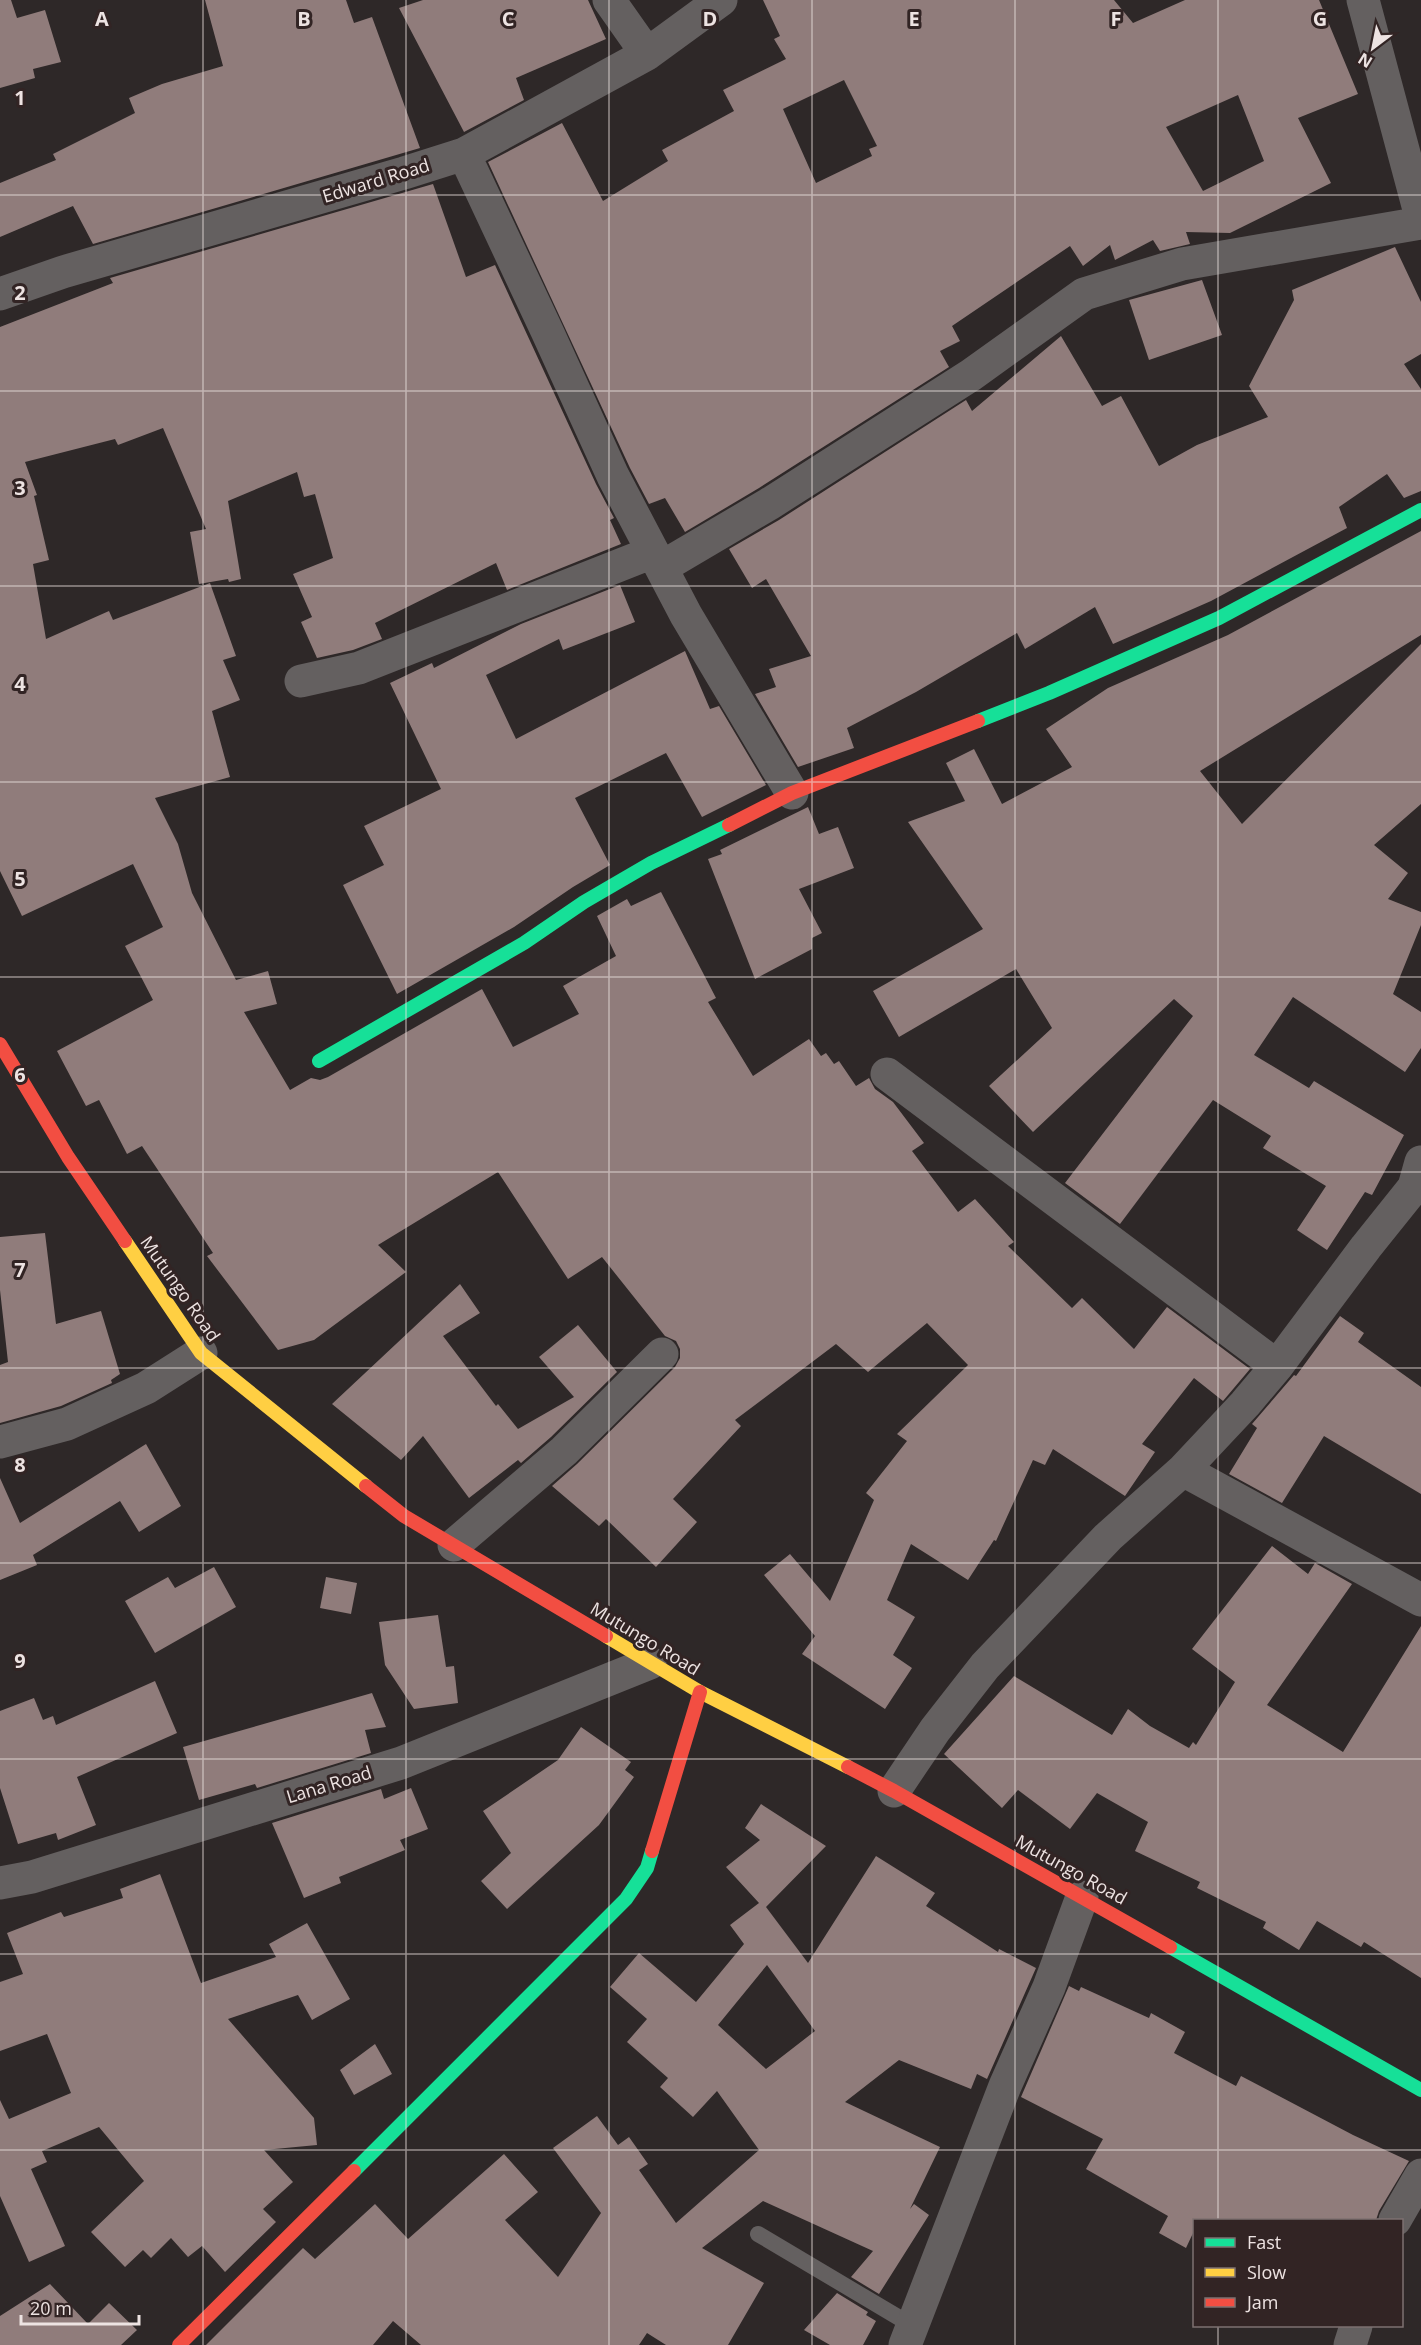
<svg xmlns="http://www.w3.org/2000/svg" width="1421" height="2345" font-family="'Open Sans',sans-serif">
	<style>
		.building { fill: #907c7b; fill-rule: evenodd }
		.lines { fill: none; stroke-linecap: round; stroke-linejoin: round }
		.lane { stroke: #646060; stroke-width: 16 }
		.street { stroke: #646060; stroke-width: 33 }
		.fast { stroke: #16e098; stroke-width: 14 }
		.slow { stroke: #ffcf43; stroke-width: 14 }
		.jam { stroke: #f24e42; stroke-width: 14 }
		.grid { fill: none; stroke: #ede3e2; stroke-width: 1.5; stroke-opacity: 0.55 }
		.labels { text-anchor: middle; stroke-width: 6; stroke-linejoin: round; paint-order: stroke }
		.street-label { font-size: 18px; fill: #ede3e2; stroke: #322424 }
		.grid-label { font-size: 20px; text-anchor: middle; font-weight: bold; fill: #ede3e2; stroke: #322424; stroke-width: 6; stroke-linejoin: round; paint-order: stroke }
	</style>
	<rect width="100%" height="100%" fill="#2e2828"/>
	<!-- building -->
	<path class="building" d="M0 0H11L17 18 45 10 61 62 33 69 35 78 0 88Z
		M205 0H346L354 23 372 17 420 148 93 244 73 206 0 237V183L56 160 53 154 135 113 129 98 162 84 223 66Z
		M423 0H588L606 39 516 78 524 100 464 132 399 8Z
		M763 0H1114L1133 23 1185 0H1319L1358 94 1298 118 1331 183 1230 233 1186 232 1190 244 1160 251 1153 240 1115 260 1110 245 1083 266 1070 246 952 326 960 341 940 351 949 367 759 488 685 532 665 498 649 504 630 468 488 162 562 123 603 201 668 161 662 150 734 111 723 90 786 59 774 39 780 36ZM844 80 877 146 869 149 872 156 816 183 783 109ZM1238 95 1264 161 1203 191 1166 127Z
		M433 184 466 277 495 265 596 484 614 518 610 520 621 544 507 590 496 563 375 623 382 639 353 650 317 658 301 622 312 617 293 574 333 558 315 494 304 497 297 472 228 501 241 579 229 582 228 579 199 584 190 532 206 529 163 428 118 445 115 439 25 462 37 495 34 496 49 560 33 564 46 639 109 611 113 620 210 583 236 656 223 660 240 700 212 711 230 777 155 798 178 844 192 893 236 980 268 971 277 1004 244 1012 290 1090 311 1078 320 1080 328 1077 482 989 513 1047 579 1014 563 986 616 956 597 916 627 899 631 906 661 892 716 998 708 1002 753 1076 809 1039 821 1056 826 1053 834 1064 839 1061 856 1086 869 1078 875 1089 893 1102 924 1143 912 1151 958 1212 975 1199 1014 1242 1008 1246 1072 1308 1082 1298 1134 1349 1167 1307 1250 1369 1223 1401 1194 1378 1142 1444 1155 1452 1125 1496 1053 1449 1045 1465 1033 1460 996 1541 994 1540 968 1580 911 1544 887 1600 915 1617 893 1655 912 1668 885 1709 802 1654 815 1636 764 1575 790 1554 830 1601 874 1500 866 1493 907 1441 897 1434 968 1365 927 1323 868 1372 836 1344 735 1420 741 1426 673 1499 697 1522 656 1567 606 1519 599 1526 552 1486 577 1464 675 1367 680 1358V1349L676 1341 665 1336 602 1257 568 1279 498 1172 378 1245 406 1272 314 1340 278 1350 207 1256 213 1253 142 1146 127 1154 99 1100 86 1106 57 1051 153 1000 125 946 163 927 133 864 22 916 0 871V327L113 283 110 278Z
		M1395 247 1421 302V354L1404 364 1421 389V491L1404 498 1387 474 1339 507 1347 528 1211 601 1113 644 1095 607 1025 649 1017 633 916 692 847 728 854 748 798 767 755 694 776 687 769 669 811 656 766 579 752 588 729 549 779 520 966 400 972 411 1061 336 1102 406 1121 396 1159 466 1197 445 1268 417 1249 386 1294 300 1292 290Z
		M1202 280 1222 335 1149 360 1129 300Z
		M1421 531V635L1200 771 1242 824 1421 644V804L1374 845 1408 873 1388 899 1421 912V925L1393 994 1421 1012V1048L1405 1072 1293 997 1254 1055 1309 1088 1314 1081 1404 1135 1372 1195 1365 1192 1327 1250 1297 1230 1326 1186 1263 1148 1271 1136 1213 1100 1120 1224 1065 1183 1193 1016 1174 999 1033 1132 989 1086 1052 1028 1016 969 899 1037 873 991 983 929 908 822 965 801 946 763 974 749 1002 804 1072 767 1046 729 1108 688 1228 635Z
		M620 585 635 622 563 650 559 639 486 675 516 739 685 651 710 709 719 706 766 785 702 817 666 753 575 798 610 865 573 887 514 927 397 994 343 885 384 865 364 826 441 789 390 683 432 663 434 668 521 624Z
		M808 807 819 834 838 827 854 868 799 889 822 933 812 938V949L755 979 708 859 722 854 720 850Z
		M45 1233 56 1324 101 1311 120 1374 111 1380 112 1383 61 1406 0 1423V1365L8 1362 0 1290V1237Z
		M460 1284 480 1313 443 1336 496 1406 498 1404 518 1429 574 1397 539 1357 578 1325 617 1372 551 1437 521 1463 518 1460 469 1498 423 1436 401 1460 332 1404Z
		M1340 1316 1364 1333 1358 1342 1421 1387V1494L1324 1436 1282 1503 1229 1474 1257 1428 1252 1424 1294 1375 1296 1376Z
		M146 1444 181 1506 139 1532 120 1501 33 1555 37 1565 0 1580V1478L20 1523Z
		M1272 1546 1308 1574 1315 1563 1352 1584 1267 1705 1343 1752 1421 1626V1978L1364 1942 1361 1947 1317 1921 1299 1950 1263 1928 1266 1922 1197 1888 1200 1882 1135 1851 1148 1822 1097 1793 1070 1829 1018 1790 1002 1808 944 1754 1014 1676 1112 1735 1128 1709 1150 1726 1189 1748 1193 1742 1196 1745 1235 1682 1192 1649Z
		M214 1567 236 1607 155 1653 125 1601 168 1577 175 1588Z
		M326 1577 357 1583 351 1614 320 1608Z
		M438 1615 446 1667 454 1666 458 1703 414 1709 385 1665 379 1622Z
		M155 1681 177 1733 77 1777 96 1825 58 1840 56 1833 18 1844 0 1788V1711L34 1698 43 1720 53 1716 56 1725Z
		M372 1693 386 1727 365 1730 371 1753 257 1788 255 1784 199 1800 183 1747Z
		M581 1727 631 1762 625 1770 634 1777 599 1825 507 1909 481 1881 511 1853 483 1811 558 1760Z
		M411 1788 428 1829 400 1840 405 1850 339 1877 341 1883 304 1898 272 1823 381 1789 384 1799Z
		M761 1804 826 1846 766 1907 808 1963 876 1856 935 1893 926 1906 998 1952 999 1949 1036 1968 987 2079 977 2074 971 2089 899 2060 845 2102 940 2147 910 2209 914 2204 929 2215 879 2294 851 2277 873 2251 763 2201 702 2248 764 2283 728 2345H666L647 2333 639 2345H421L393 2321 373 2345H206L303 2248 315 2259 375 2204 408 2239 504 2154 538 2192 505 2220 558 2277 601 2213 553 2148 597 2116 618 2145 629 2137 648 2164 639 2170 676 2223 759 2150 717 2091 693 2117 660 2087 668 2078 627 2042 647 2019 610 1987 639 1953 696 2002 744 1944 730 1925 759 1903 726 1867 760 1840 745 1828ZM767 1965 815 2031 766 2069 718 2025Z
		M160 1874 201 1983 276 1957 269 1944 307 1923 350 1999 312 2020 298 1995 228 2019 314 2118 317 2145 264 2150 293 2182 263 2209 276 2222 225 2272 202 2246 188 2257 171 2238 151 2258 143 2250 125 2267 91 2232 144 2181 99 2127 42 2151 47 2162 31 2169 65 2246 29 2262 0 2196V2100L9 2119 71 2093 47 2034 0 2051V1982L23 1974 7 1933 61 1912 64 1917 123 1898 120 1889Z
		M1069 1986 1079 1991 1081 1987 1149 2018 1151 2013 1185 2032 1174 2053 1236 2086 1241 2076 1353 2135 1409 2161 1379 2211 1376 2220H1194V2231L1186 2248 1159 2233 1168 2216 1086 2169 1103 2139 1021 2097Z
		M375 2044 392 2074 354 2095 340 2070Z
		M50 2284 88 2324 109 2303 137 2330 121 2345H0V2316Z
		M837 2293 868 2312 866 2315 876 2321 863 2345H830L804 2330Z"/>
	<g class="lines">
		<!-- lane -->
		<path class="lane" d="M758 2234 913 2326"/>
		<!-- street -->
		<path class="street" d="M609 0 647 54
			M1363 0 1421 217
			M464 154 547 331 613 476 686 615 792 793
			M0 294 63 272 404 173 464 154 647 54 721 0
			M662 567 769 504 971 375 1084 294 1182 264 1421 223
			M301 681 359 668 653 552
			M887 1074 1277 1366
			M0 1442 67 1424 146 1388 201 1353
			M1183 1470 1421 1600
			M454 1545 564 1451 662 1354
			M894 1791 935 1730 985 1666 1108 1537 1183 1470 1245 1404 1277 1366 1366 1247 1414 1187 1421 1162
			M0 1883 32 1877 401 1763 650 1663
			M1395 2220 1421 2175
			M905 2345 1005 2086 1049 1987 1082 1897
			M1350 2345 1356 2326"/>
		<!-- fast -->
		<path class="fast" d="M978 721 1049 693 1219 618 1421 510
			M319 1061 524 943 584 902 651 863 729 825
			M1170 1947 1421 2090
			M354 2171 626 1899 647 1868 652 1851"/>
		<!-- slow -->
		<path class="slow" d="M125 1241 201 1353 366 1486
			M606 1636 700 1692 848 1767"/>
		<!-- jam -->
		<path class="jam" d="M729 825 792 793 978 721
			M0 1044 68 1157 125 1241
			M366 1486 404 1516 606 1636
			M848 1767 894 1791 1170 1947
			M652 1851 700 1692
			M179 2345 354 2171"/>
	</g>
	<!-- grid -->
	<path class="grid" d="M203 0V2345M406 0V2345M609 0V2345M812 0V2345M1015 0V2345M1218 0V2220M0 195H1421M0 391H1421M0 586H1421M0 782H1421M0 977H1421M0 1172H1421M0 1368H1421M0 1563H1421M0 1759H1421M0 1954H1421M0 2150H1421M1218 2326V2345"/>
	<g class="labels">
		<!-- street labels -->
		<g class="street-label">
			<text transform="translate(376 181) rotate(-17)" y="6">Edward Road</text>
			<text transform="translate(180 1289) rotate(55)" y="6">Mutungo Road</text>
			<text transform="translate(645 1639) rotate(31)" y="6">Mutungo Road</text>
			<text transform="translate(329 1785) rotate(-17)" y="6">Lana Road</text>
			<text transform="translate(1071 1870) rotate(29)" y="6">Mutungo Road</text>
		</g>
	</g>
	<g class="grid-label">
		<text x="102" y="26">A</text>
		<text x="304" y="26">B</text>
		<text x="508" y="26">C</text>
		<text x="710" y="26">D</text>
		<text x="914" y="26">E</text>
		<text x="1116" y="26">F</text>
		<text x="1320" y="26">G</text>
		<text x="20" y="105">1</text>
		<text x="20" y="300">2</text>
		<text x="20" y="495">3</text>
		<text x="20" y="691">4</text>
		<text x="20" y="886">5</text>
		<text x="20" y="1082">6</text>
		<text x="20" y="1277">7</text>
		<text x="20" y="1472">8</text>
		<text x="20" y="1668">9</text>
	</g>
	<!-- legend -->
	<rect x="1193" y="2219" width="210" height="108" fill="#322424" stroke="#7d7070" stroke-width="1.5"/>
	<rect x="1205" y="2238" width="30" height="9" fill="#16e098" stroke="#7d7070" stroke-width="1.5"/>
	<text x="1247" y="2249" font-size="18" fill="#ede3e2">Fast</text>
	<rect x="1205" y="2268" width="30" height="9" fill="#ffcf43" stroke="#7d7070" stroke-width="1.5"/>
	<text x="1247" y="2279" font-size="18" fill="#ede3e2">Slow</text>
	<rect x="1205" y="2298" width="30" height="9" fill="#f24e42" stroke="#7d7070" stroke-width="1.5"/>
	<text x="1247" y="2309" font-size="18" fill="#ede3e2">Jam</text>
	<!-- north arrow -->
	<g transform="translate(1373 48) rotate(212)" stroke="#322424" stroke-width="4.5" paint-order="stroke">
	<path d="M0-4.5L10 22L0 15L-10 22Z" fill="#ede3e2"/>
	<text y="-9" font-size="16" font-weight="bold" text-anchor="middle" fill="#ede3e2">N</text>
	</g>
	<!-- scale -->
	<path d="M21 2315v9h118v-9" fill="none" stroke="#ede3e2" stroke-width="3"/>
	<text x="30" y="2315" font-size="18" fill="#ede3e2" stroke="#322424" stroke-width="4.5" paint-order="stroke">20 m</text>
</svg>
